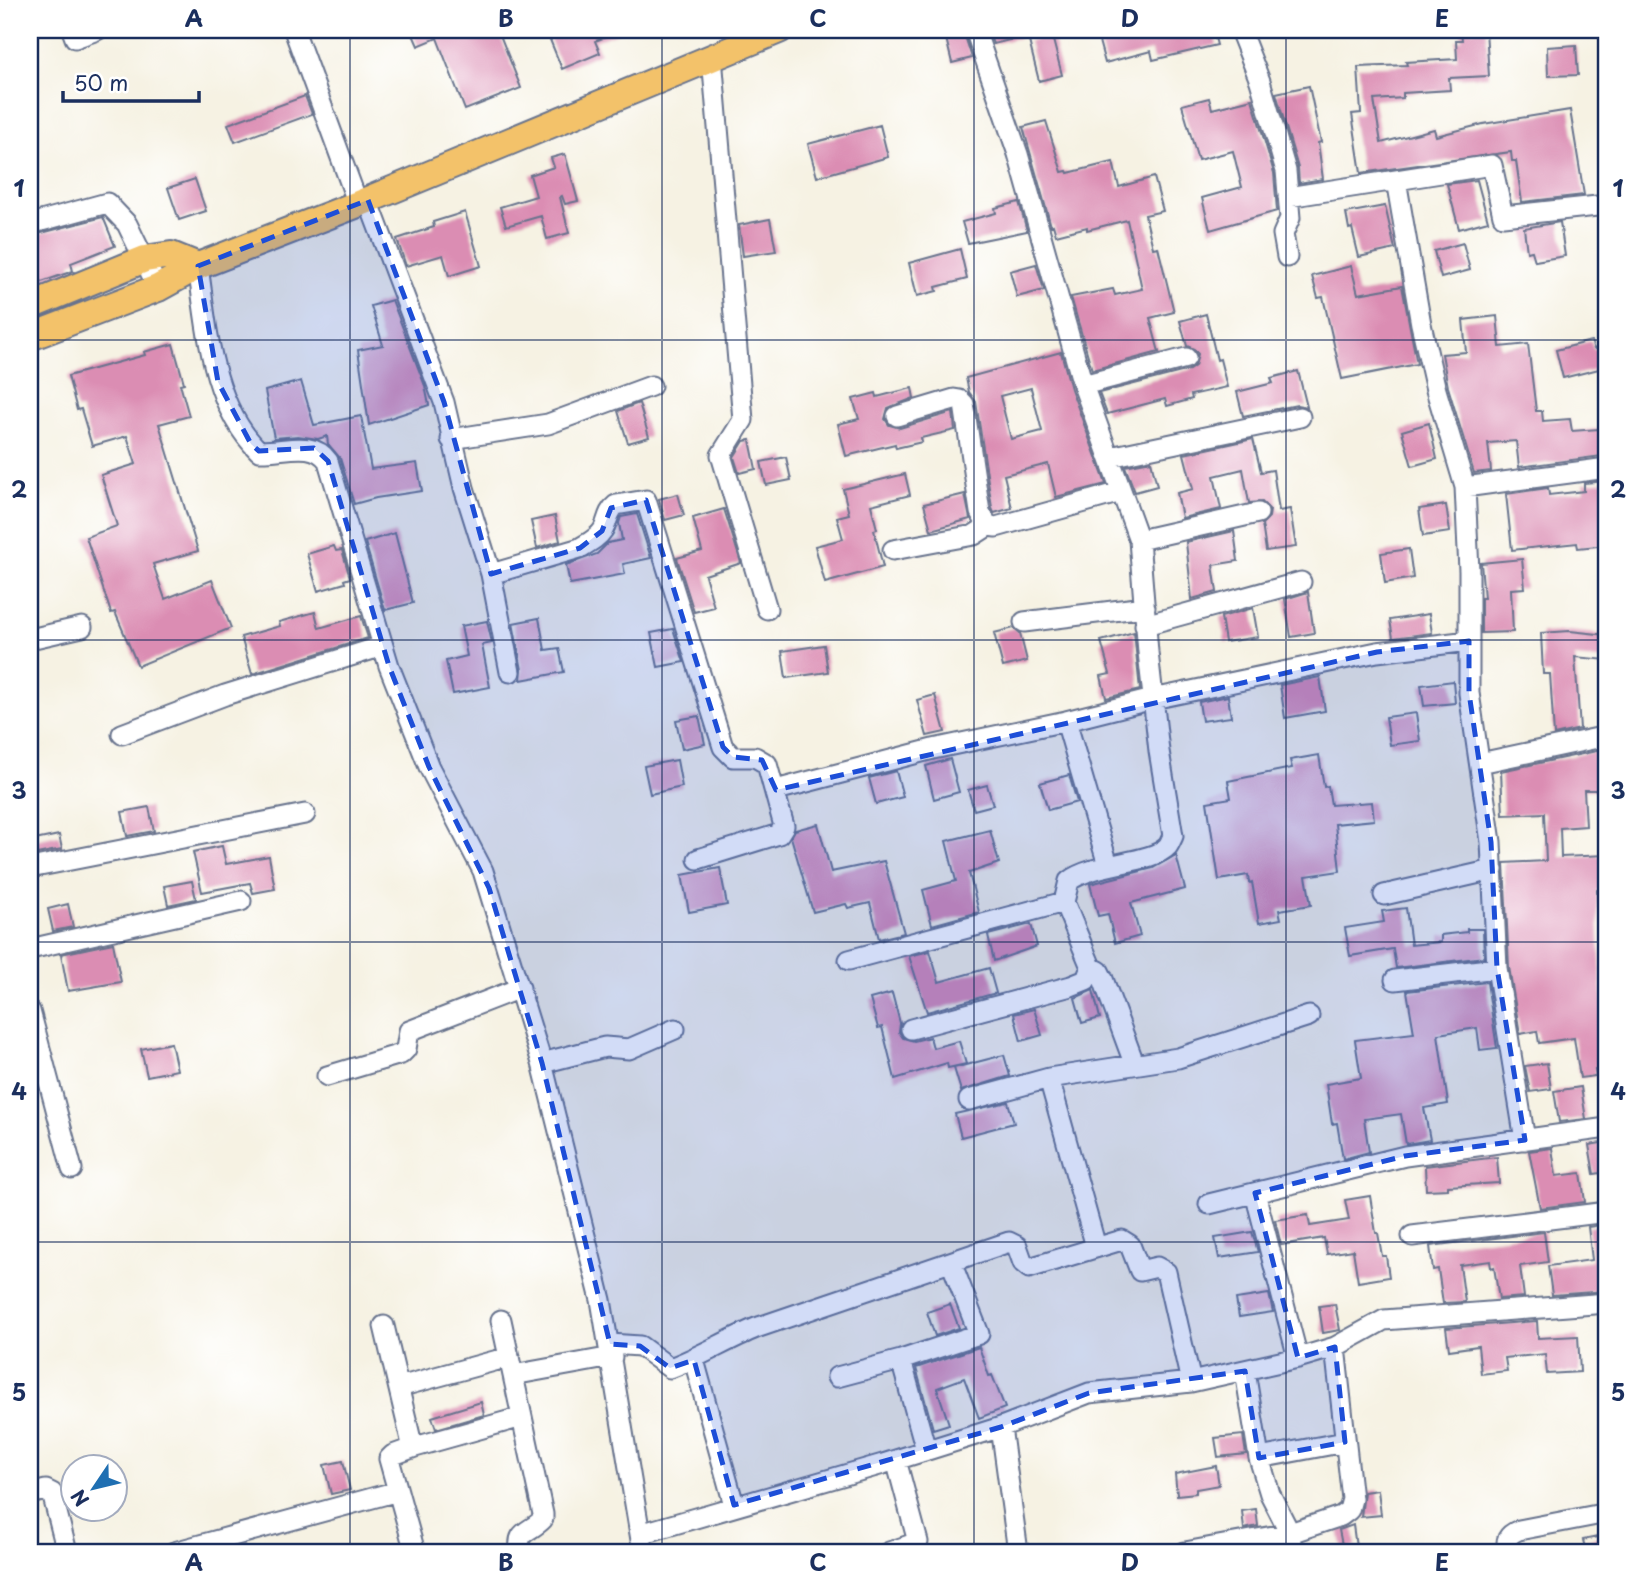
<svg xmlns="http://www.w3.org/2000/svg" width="1637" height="1582" font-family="'Playpen Sans',sans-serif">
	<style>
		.building { fill: #db8db3; fill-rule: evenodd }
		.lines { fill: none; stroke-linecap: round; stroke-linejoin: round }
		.minor-casing { stroke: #68738d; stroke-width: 23 }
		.highway-casing { stroke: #68738d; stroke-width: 30 }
		.minor { stroke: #fff; stroke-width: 19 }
		.highway { stroke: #f3c26a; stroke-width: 26 }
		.marked { fill: #1d4ed8; fill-opacity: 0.2; stroke: #1d4ed8; stroke-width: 5; stroke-dasharray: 14 9; stroke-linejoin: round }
		.grid { fill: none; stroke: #1b2f5e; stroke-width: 2; stroke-opacity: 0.55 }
		.neatline { fill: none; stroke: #1b2f5e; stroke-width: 2.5 }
		.grid-label { font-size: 23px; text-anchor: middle; font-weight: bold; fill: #1b2f5e }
	</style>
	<rect width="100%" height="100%" fill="#fff"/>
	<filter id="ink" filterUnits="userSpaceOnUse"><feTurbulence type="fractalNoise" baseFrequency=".0143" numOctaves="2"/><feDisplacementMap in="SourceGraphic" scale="14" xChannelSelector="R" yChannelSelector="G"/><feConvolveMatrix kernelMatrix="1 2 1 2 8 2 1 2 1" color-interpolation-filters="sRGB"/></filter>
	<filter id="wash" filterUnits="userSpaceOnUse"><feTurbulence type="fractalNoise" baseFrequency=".00686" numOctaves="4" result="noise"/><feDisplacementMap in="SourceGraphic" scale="28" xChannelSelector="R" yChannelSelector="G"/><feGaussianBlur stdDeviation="1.57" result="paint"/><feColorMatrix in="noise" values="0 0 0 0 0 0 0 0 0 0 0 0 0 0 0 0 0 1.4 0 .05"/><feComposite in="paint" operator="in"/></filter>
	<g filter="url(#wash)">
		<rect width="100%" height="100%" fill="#f6f2e3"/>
		<g id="blocks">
			<!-- building -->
			<path class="building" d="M411 30H498L521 88 465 110 437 38 418 46Z
				M546 30H620V32L595 41 600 53 562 69Z
				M944 30H963L972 58 952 63Z
				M988 30H1029L1030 35 993 44Z
				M1096 30H1136L1138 35 1161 30H1213L1217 45 1153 60 1151 51 1105 63Z
				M1461 30H1486L1489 76 1449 78 1450 90 1403 93V98L1374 100 1381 143 1434 129 1436 136 1483 124 1570 110 1584 195 1522 202 1516 161H1512L1511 152 1361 173 1352 114 1361 113 1358 67 1407 65 1406 62 1457 59 1456 40H1462Z
				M1052 36 1062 75 1039 81 1029 41Z
				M1576 45 1578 75 1548 76 1547 47Z
				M1309 86 1321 142 1318 143 1323 179 1299 183 1298 168 1276 93Z
				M305 96 312 114 235 142 228 124Z
				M1209 98 1212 109 1252 99 1274 173 1277 211 1210 230 1202 198 1242 187 1233 151 1198 160 1182 105Z
				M1046 121 1062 172 1067 171 1068 173 1113 162 1119 187 1154 177 1163 211 1145 215 1153 248 1158 247 1174 312 1150 318 1159 352 1092 370 1071 297 1113 289 1115 295 1142 289 1127 220 1087 230V227L1056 235 1053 225 1051 226 1023 127Z
				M880 125 888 157 817 177 808 144Z
				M565 154 578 201 565 204 562 196 560 197 569 233 547 239 541 216 506 226 500 207 536 196 530 175 554 167 551 158Z
				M195 179 206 211 179 220 168 188Z
				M1477 180 1488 221 1459 229 1447 184Z
				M1019 202 1027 231 968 243 962 222 996 213 995 208Z
				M1385 206 1395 249 1359 257 1352 228 1349 229 1346 213Z
				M465 212 481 266 449 276 443 255 406 266 397 239 434 227 433 222Z
				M103 217 115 246 71 263 73 271 30 286V236Z
				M770 219 776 251 743 256 739 225Z
				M1560 222 1565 256 1535 261 1532 251 1527 252 1524 228Z
				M1463 243 1470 270 1441 278 1434 251Z
				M960 249 967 279 936 287 937 291 917 296 909 263Z
				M1036 264 1044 290 1017 297 1010 271Z
				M1351 266 1358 294 1402 286 1417 364 1342 379 1323 297 1318 298 1312 276Z
				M392 300 425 386 429 405 369 425 358 350 383 345 371 306Z
				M1206 314 1217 360 1220 359 1227 387 1191 395 1192 399 1167 406 1165 399 1107 414 1099 393 1189 370 1195 366 1198 354 1194 349 1187 346 1180 321Z
				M1497 316 1500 347 1528 344 1536 411H1542L1543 421 1570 419 1572 431 1599 429 1602 456 1519 467 1516 441 1488 443 1491 471 1474 473 1448 387 1442 354 1466 352 1463 320Z
				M1591 341 1594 349 1607 346V367L1563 378 1556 350Z
				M173 344 184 383 180 384 189 416 159 424 198 551 153 564 165 599 212 580 231 628 138 666 115 612 111 613 86 537 117 526 101 475 136 464 127 436 92 446 81 409 77 410 68 376 145 355 144 352Z
				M1061 352 1071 389 1106 484 1056 497 1048 464 1004 475 1012 508 994 513 992 508 976 402 969 392 966 378ZM1031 388 1042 431 1011 439 1000 396Z
				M1298 371 1307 407 1297 405 1243 416 1237 392 1273 383 1271 378Z
				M301 381 314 425 361 416 371 469 417 463 422 491 376 498 354 504 340 458 328 444 327 436 318 439 298 436 274 438 265 391Z
				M912 388 914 398 888 408 885 419 889 425 900 428 953 412 955 430 921 438 922 442 896 448 895 444 846 456 838 424 859 419 853 399 876 393 877 397Z
				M639 403 649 437 628 443 618 411Z
				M1429 423 1437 459 1412 466 1402 431Z
				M1253 439 1261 472 1273 470 1279 511 1290 509 1296 547 1266 551 1262 524 1269 517 1270 510 1262 502 1249 503 1243 469 1214 476 1221 509 1182 518 1177 493 1193 489 1184 454Z
				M750 440 756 469 739 473 734 457 744 441Z
				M786 457 791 480 766 485 761 462Z
				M1151 461 1157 486 1135 492 1125 466Z
				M905 474 910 495 871 505 877 529 874 530 883 567 825 583 815 546 843 539 837 517 849 514 843 489Z
				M1607 481V545L1578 548 1577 543 1512 550 1506 494 1548 488 1549 495 1584 491V483Z
				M678 494 684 515 665 520 659 499Z
				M965 494 970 519 931 530 924 504Z
				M1446 505 1450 532 1423 536 1419 509Z
				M724 509 741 563 705 575 714 607 694 612 677 558 702 551 693 518Z
				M637 514 651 558 623 564 625 574 570 584 566 565 597 554 608 543 622 540 619 523 621 517Z
				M555 516 560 541 537 548 531 521Z
				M1234 531 1238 561 1213 565 1217 592 1192 599 1186 542Z
				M395 533 413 603 385 610 365 542Z
				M334 546 336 551 342 550 350 578 344 580 345 583 318 591 307 554Z
				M1409 549 1413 578 1385 583 1381 553Z
				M1522 559 1525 588 1511 589 1513 632 1481 633V598H1484L1481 563Z
				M1308 592 1314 633 1291 637 1285 599Z
				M1253 608 1258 637 1225 642 1221 617Z
				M315 612 319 628 361 616 368 638 252 674 241 637 280 626 279 622Z
				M1429 614 1432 633 1393 638 1390 620Z
				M539 618 545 650 559 648 564 672 521 680 522 670 513 623Z
				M487 621 492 643 482 645 490 687 453 694 446 661 467 656 461 626Z
				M1014 628 1020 633 1027 661 1003 667 994 633Z
				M673 629 684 662 658 667 651 633Z
				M1570 631 1607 635V660L1575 657 1580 729 1554 735 1550 674H1543L1541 633Z
				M1134 632 1140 690 1106 698 1101 676 1110 674 1101 641Z
				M824 645 828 672 786 678 782 651Z
				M1320 677 1325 711 1285 718 1280 685Z
				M1453 681 1455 703 1424 706 1421 685Z
				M935 695 945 732 927 736 917 700Z
				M1228 696 1231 717 1202 721 1199 702Z
				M1416 713 1420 741 1390 745 1386 717Z
				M699 716 705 744 682 749 676 720Z
				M1606 749 1607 790H1584L1586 826 1560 828 1561 857 1607 855V886H1602V889L1597 890 1602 998 1607 1025V1068L1595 1070 1596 1076 1580 1078 1574 1038 1539 1043 1537 1031 1520 1034 1509 967 1504 863 1546 861 1544 813 1503 815 1501 771Z
				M1319 755 1324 787 1328 786 1331 805 1372 802 1374 820 1335 824 1340 871 1306 876 1311 905 1279 910 1281 919 1259 923 1252 882 1249 883 1248 875 1219 880 1207 802 1231 798 1228 781 1292 768 1290 760Z
				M950 759 959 792 934 799 926 766Z
				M677 760 682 787 650 794 644 766Z
				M896 771 903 797 876 804 869 778Z
				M1069 775 1077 802 1048 810 1040 783Z
				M987 785 993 805 974 810 968 790Z
				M149 807 154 831 127 836 122 812Z
				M818 824 831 872 884 861 904 933 879 939 870 903 848 908 846 904 813 912 791 837 795 830Z
				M990 830 999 863 969 873 979 912 932 925 923 890 956 881 946 841Z
				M59 835 62 849 32 855 30 841Z
				M222 846 226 864 269 856 275 889 253 893 250 883 202 892 193 852Z
				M1176 855 1185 889 1131 903 1140 936 1115 943 1108 914 1098 916 1090 884 1153 868Z
				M720 868 727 905 689 912 682 875Z
				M192 881 196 899 168 905 164 886Z
				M68 904 73 927 53 931 48 909Z
				M1406 908 1411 945 1441 942V935L1467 932V929H1483L1484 957 1396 968 1393 949 1350 956 1345 928 1384 922 1382 911Z
				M1031 924 1037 946 994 961 988 935Z
				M113 943 121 982 68 991 61 954Z
				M930 951 939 982 989 968 996 993 927 1012 909 956Z
				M1487 982 1497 1048 1480 1050 1477 1028 1438 1034 1448 1104 1424 1108 1430 1140 1406 1144 1401 1114 1364 1119 1369 1152 1343 1159 1337 1123 1332 1124 1326 1084 1361 1078 1355 1040 1414 1033 1407 991Z
				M1093 990 1100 1018 1082 1023 1075 998Z
				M892 993 900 1023 899 1032 903 1038 914 1041 930 1037 933 1048 959 1041 966 1064 948 1068 947 1063 895 1079 882 1027 878 1028 870 999Z
				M1034 1009 1042 1035 1021 1041 1014 1014Z
				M171 1043 177 1070 147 1076 141 1049Z
				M1004 1055 1010 1076 961 1091 954 1068Z
				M1547 1063 1551 1089 1530 1092 1525 1066Z
				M1581 1087 1586 1119 1559 1122 1554 1091Z
				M1008 1102 1014 1123 961 1137 955 1114Z
				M1607 1142V1172L1594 1174 1589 1145Z
				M1552 1148 1556 1176 1581 1173 1585 1202 1540 1208 1529 1151Z
				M1497 1157 1499 1183 1448 1186V1189L1426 1190 1425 1166Z
				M1370 1196 1376 1233H1378L1382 1256H1386L1389 1277 1358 1282 1353 1250 1327 1254 1324 1238 1281 1245 1275 1220 1308 1215 1310 1226 1349 1220 1345 1200Z
				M1607 1224V1291L1552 1295 1548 1266 1592 1260 1588 1227Z
				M1252 1232 1258 1252 1219 1258 1215 1238Z
				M1544 1232 1548 1262 1520 1266 1524 1297 1499 1299 1494 1267 1491 1268 1490 1261 1460 1265 1465 1302 1443 1303 1438 1269 1433 1270 1430 1246Z
				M1269 1294 1273 1312 1239 1317 1236 1299Z
				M950 1304 959 1328 935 1336 927 1312Z
				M1335 1304 1340 1330 1323 1333 1319 1306Z
				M1537 1321 1538 1338 1578 1336 1580 1372 1547 1374 1545 1354 1505 1358 1507 1371 1481 1374 1478 1346 1449 1350 1446 1328Z
				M979 1347 989 1376 992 1375 1005 1408 979 1418 964 1378 937 1388 949 1424 933 1429 916 1368Z
				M481 1402 484 1415 436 1429 432 1417Z
				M1243 1435 1246 1454 1218 1457 1215 1438Z
				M343 1461 350 1490 331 1494 324 1465Z
				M1216 1466 1219 1485 1196 1489V1493L1177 1495 1175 1474Z
				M1378 1490 1381 1515 1361 1517 1364 1492Z
				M1256 1509 1258 1526 1244 1529 1242 1511Z
				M1353 1525 1356 1547 1343 1550 1339 1530Z
				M1607 1535V1552H1586L1583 1540Z"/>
		</g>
	</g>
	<g filter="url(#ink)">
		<use href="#blocks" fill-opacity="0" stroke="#68738d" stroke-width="2"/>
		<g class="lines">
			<!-- minor casing -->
			<g class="minor-casing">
				<path id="minor" d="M72 30 75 38 97 30
					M294 30 358 204
					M1240 30 1260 81 1286 171 1290 218 1283 234 1287 257
					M712 57 743 420 721 455 767 609
					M1396 180 1421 324 1436 390 1465 487 1469 571V693L1491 842 1497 968 1525 1140
					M1288 197 1492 165 1503 216 1607 205
					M368 200 444 402 464 488 491 574 510 672
					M30 224 107 203 127 224 158 288
					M198 266C207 328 211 404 259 451 284 452 313 439 328 461L389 666 429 767 483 871 542 1063 601 1300 643 1552
					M1083 385 1186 358
					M897 416 954 399 960 400 964 404 980 512 988 526 996 527 1121 492
					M451 439 548 424 651 386
					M1110 457 1300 417
					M1465 487 1607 468
					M1139 540 1258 513
					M893 550 974 535 988 526
					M491 574 580 548C588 543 598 538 603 530 608 522 607 512 616 505L646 500 723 747 733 757H755L767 764 784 826 779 834 698 859
					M1024 622 1145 607
					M1145 625 1301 582
					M30 639 82 627
					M1066 721 1108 865
					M122 734 225 695 383 646
					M1480 763 1607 736
					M776 790 933 749 1066 721 1153 699 1377 652 1469 641
					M30 868 305 814
					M1384 895 1493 870
					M30 949 241 901
					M849 960 1064 902
					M1091 967 1099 971 1103 979 1134 1063
					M1395 980 1497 968
					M30 1011 72 1169
					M911 1029 1071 986 1086 980 1091 967 1064 902 1069 881C1094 862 1152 864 1168 846 1169 845 1172 838 1173 836L1159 751 1148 652 1139 540 1083 385 1018 154 975 30
					M542 1063 605 1047 629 1049 675 1029
					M327 1076 401 1054 406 1049 409 1031 520 988
					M1049 1078 1096 1247
					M969 1100 1049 1078 1178 1058 1309 1016
					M1255 1193 1298 1358
					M1209 1204 1405 1156 1607 1128
					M1412 1236 1607 1212
					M501 1320 543 1514V1519C530 1533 515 1530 521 1552
					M384 1326 411 1440 415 1447 522 1417
					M610 1344 640 1346 670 1368C700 1357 727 1340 756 1328L1009 1242 1017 1246 1023 1263 1029 1268 1122 1240 1130 1245 1140 1271 1157 1267 1166 1272 1191 1382
					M694 1360 734 1505
					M901 1360 926 1450
					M513 1375 612 1357
					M837 1377 901 1360 979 1334 951 1262
					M399 1387 509 1357
					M1001 1427 1018 1552
					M1259 1458 1345 1442
					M30 1494 46 1490 52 1493 67 1552
					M640 1534 883 1464 1001 1427 1089 1393 1191 1382 1298 1358 1335 1347 1384 1320 1607 1303
					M174 1552 398 1491
					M415 1552 389 1459 393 1455 415 1447
					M889 1552 918 1542 896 1460
					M1185 1552 1290 1533 1270 1494 1259 1458 1245 1371
					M1292 1552 1290 1533 1341 1516 1349 1510 1352 1499 1335 1347
					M1508 1552C1505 1540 1507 1535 1519 1530L1607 1513"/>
			</g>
			<!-- highway casing -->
			<g class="highway-casing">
				<path id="highway" d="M30 306 145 259 171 255 198 266
					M30 337 158 288 198 266 358 204 779 30"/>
			</g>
			<!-- minor -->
			<use href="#minor" class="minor"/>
			<!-- highway -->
			<use href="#highway" class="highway"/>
		</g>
	</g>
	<!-- marked area -->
	<path class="marked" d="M368 200 444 402 491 574 580 548 602 531 611 508 646 500 723 747 733 757 762 760 776 790 1377 652 1469 641V693L1491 842 1497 968 1525 1140 1405 1156 1255 1193 1298 1358 1335 1347 1345 1442 1259 1458 1245 1371 1089 1393 1001 1427 734 1505 694 1360 670 1368 640 1346 610 1344 542 1063 489 888 429 767 389 666 328 461 314 448 259 451 251 444 218 382 198 266Z"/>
	<!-- grid -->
	<path class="grid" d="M350 30V1552M662 30V1552M974 30V1552M1286 30V1552M30 340H1607M30 640H1607M30 942H1607M30 1242H1607"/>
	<!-- margin -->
	<rect width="1637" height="1582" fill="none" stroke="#fff" stroke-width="77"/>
	<!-- north arrow -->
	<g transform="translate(94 1488) rotate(235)"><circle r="33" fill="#ffffff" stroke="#a4acbf" stroke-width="2"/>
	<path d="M0-5L12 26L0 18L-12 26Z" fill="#1f6fb2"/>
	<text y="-10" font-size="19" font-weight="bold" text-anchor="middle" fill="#1b2f5e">N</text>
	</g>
	<!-- scale -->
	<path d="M63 91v10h136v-10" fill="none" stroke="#1b2f5e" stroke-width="3.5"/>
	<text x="74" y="91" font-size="21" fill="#1b2f5e" stroke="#ffffff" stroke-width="5" paint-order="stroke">50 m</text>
	<rect x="38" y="38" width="1560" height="1506" class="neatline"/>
	<g class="grid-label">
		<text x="194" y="27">A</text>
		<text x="506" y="27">B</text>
		<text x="818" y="27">C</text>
		<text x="1130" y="27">D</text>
		<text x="1442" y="27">E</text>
		<text x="19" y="197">1</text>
		<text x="1618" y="197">1</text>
		<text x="19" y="498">2</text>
		<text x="1618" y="498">2</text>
		<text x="19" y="799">3</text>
		<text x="1618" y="799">3</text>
		<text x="19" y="1100">4</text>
		<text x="1618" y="1100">4</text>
		<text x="19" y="1401">5</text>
		<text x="1618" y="1401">5</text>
		<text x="194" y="1571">A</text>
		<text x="506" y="1571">B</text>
		<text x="818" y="1571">C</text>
		<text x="1130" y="1571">D</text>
		<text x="1442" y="1571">E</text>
	</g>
</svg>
